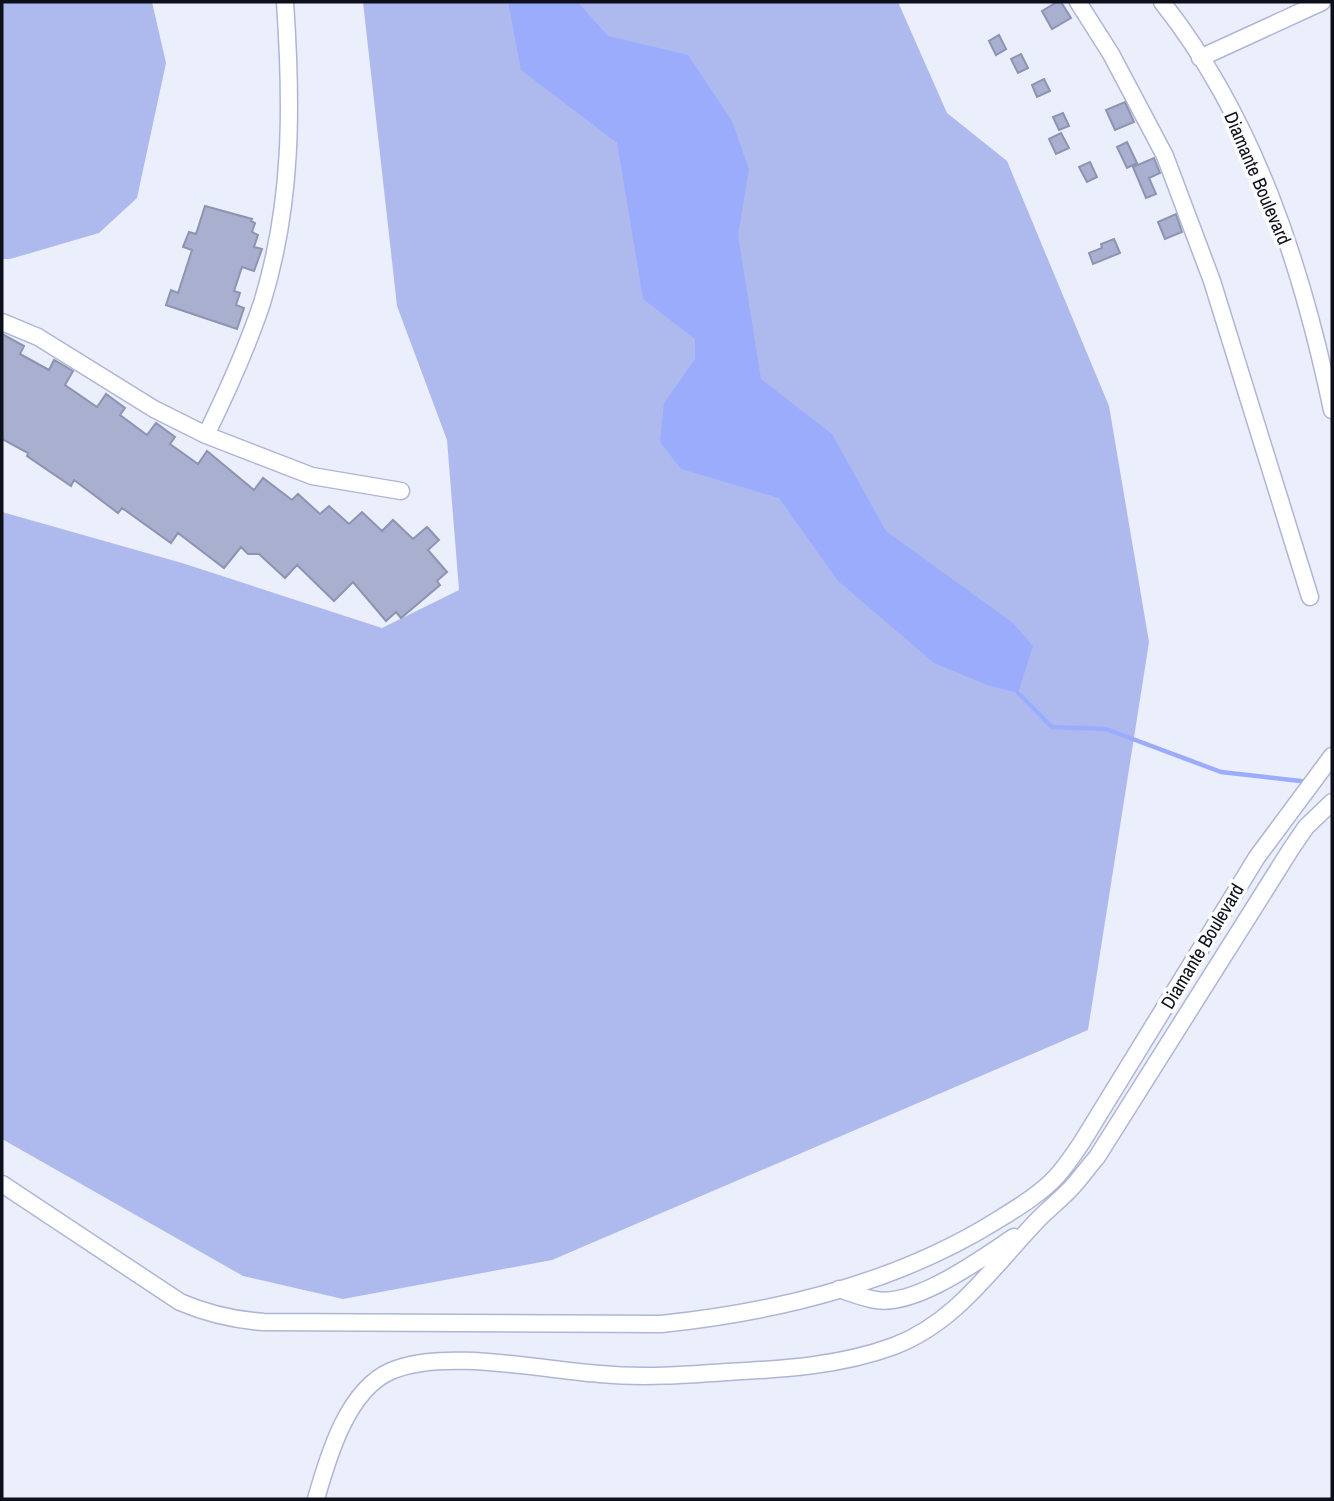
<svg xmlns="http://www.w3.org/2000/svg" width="1334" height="1501" font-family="'Archivo Narrow',sans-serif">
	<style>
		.green { fill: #aebaee }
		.water { fill: #9cacfd }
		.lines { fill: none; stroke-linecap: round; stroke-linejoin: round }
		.stream { stroke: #9cacfd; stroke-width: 4.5 }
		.building { fill: #a9b0cf; stroke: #8d94b2; stroke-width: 2 }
		.minor-casing { stroke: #afb6d5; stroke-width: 19 }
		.minor { stroke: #fff; stroke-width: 16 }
		.labels { text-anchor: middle; stroke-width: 7; stroke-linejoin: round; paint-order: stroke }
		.street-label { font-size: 19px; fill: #0d0f1a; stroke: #fcfcfc }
	</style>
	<rect width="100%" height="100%" fill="#ebeefb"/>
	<!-- green -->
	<path class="green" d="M2 2H152L166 63 137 198 99 233 10 259H2Z
		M363 2H898L947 113 1007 161 1109 406 1149 642 1088 1030 552 1260 343 1299 243 1276 2 1139V512L182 563 382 628 459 590 447 440 397 306Z"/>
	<!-- water -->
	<path class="water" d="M508 2H578L608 36 688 55 732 121 749 169 738 235 761 379 832 434 886 531 1013 623 1033 646 1018 693 987 685 934 663 838 581 779 498 681 469 660 442 664 403 695 359V339L643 299 617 143 521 70Z"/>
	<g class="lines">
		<!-- stream -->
		<path class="stream" d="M1018 693 1052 727 1106 729 1221 772 1309 782"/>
	</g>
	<!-- building -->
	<path class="building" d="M1057 2H1061L1071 18 1052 29 1042 11Z
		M999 35 1006 49 996 55 989 41Z
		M1021 54 1028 68 1018 73 1011 59Z
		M1044 79 1050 91 1037 97 1032 85Z
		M1125 102 1134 122 1115 130 1106 110Z
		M1063 113 1069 126 1059 130 1053 117Z
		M1061 133 1069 148 1056 154 1049 139Z
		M1127 142 1137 163 1127 168 1117 147Z
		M1154 158 1160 173 1149 178 1156 194 1146 198 1133 167Z
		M1090 162 1097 177 1087 182 1079 167Z
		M205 206 252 219 251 221 255 223 252 232 258 235 254 247 262 249 254 271 242 267 234 291 240 293 236 305 244 308 237 329 166 305 171 290 178 293 192 250 183 247 189 232 196 234Z
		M1176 214 1182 232 1165 239 1158 222Z
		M1114 239 1120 253 1093 264 1089 253 1102 248 1101 244Z
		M2 334 24 346 20 354 49 370 54 360 73 371 65 385 97 407 106 394 125 408 120 415 147 435 156 423 175 437 170 444 198 464 207 451 254 490 263 478 292 500 298 494 320 514 329 506 349 524 362 512 382 531 393 520 413 539 427 527 439 540 428 550 447 572 437 581 440 585 401 618 396 612 386 621 353 582 334 601 297 565 285 578 259 554H248L241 547 224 568 178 533 171 543 122 508 118 513 74 480 71 486 27 456 28 453 2 439Z"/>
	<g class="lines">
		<!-- minor casing -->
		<g class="minor-casing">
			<path id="minor" d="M1078 2 1111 54 1165 156 1212 281 1310 597
				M1162 2C1254 118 1302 266 1332 410
				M1200 58 1322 2
				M2 322 38 337 154 409 206 435 312 476 401 491
				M206 435C227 392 247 348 262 303 293 203 292 104 285 2
				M2 1184 180 1302C208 1314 234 1320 264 1322L661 1324C777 1312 896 1283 996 1221 1017 1208 1039 1195 1056 1177 1066 1166 1074 1154 1082 1142L1257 857 1332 756
				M839 1289C851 1293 863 1298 876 1300 916 1307 982 1258 1014 1237
				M316 1499C328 1457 347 1390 391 1371 444 1348 542 1370 600 1374 643 1378 685 1375 727 1372 784 1369 840 1366 894 1346 953 1324 990 1271 1032 1226 1045 1211 1061 1200 1074 1185 1082 1176 1089 1166 1097 1157L1291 849 1306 827 1332 802"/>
		</g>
		<!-- minor -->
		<use href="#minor" class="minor"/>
	</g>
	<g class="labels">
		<!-- street labels -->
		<g class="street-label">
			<text transform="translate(1258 178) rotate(67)" y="7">Diamante Boulevard</text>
			<text transform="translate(1202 946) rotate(-59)" y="7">Diamante Boulevard</text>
		</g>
	</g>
	<!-- border -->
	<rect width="1334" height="1501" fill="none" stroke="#0d0f1a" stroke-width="7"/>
</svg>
